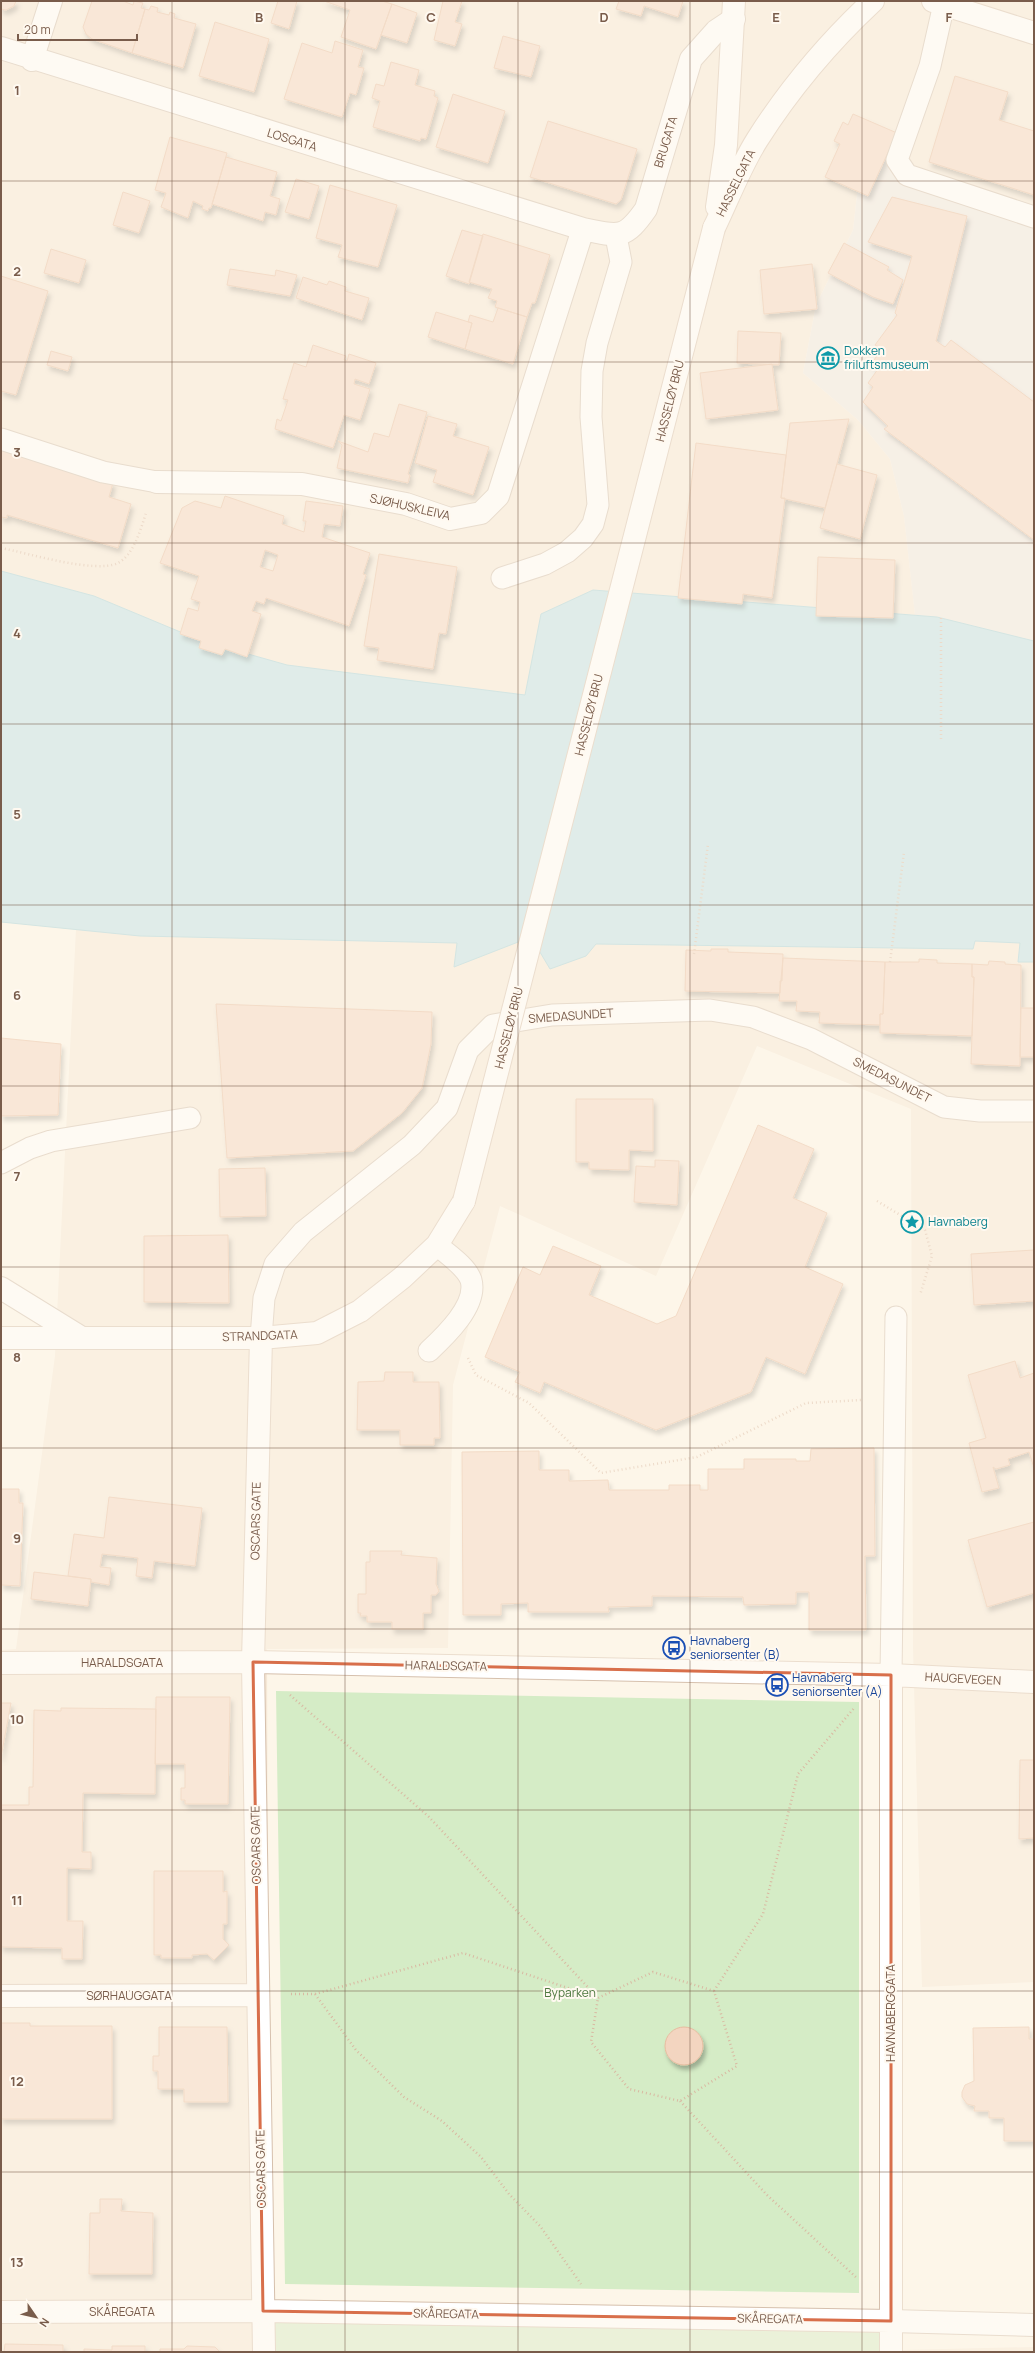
<svg xmlns="http://www.w3.org/2000/svg" width="1035" height="2353" font-family="Manrope,sans-serif">
	<style>
		.residential { fill: #f5e8d7 }
		.industrial { fill: #eee8e2 }
		.green { fill: #d5ecc6 }
		.water { fill: #bce1e8; stroke: #a2d0da }
		.building { fill: #f3d5c0; stroke: #e7bc9f; fill-rule: evenodd; filter: url(#shadow) }
		.lines { fill: none; stroke-linecap: round; stroke-linejoin: round }
		.lane-casing { stroke: #d0bead; stroke-width: 23 }
		.street-casing { stroke: #d0bead; stroke-width: 24 }
		.secondary-casing { stroke: #d6c0ad; stroke-width: 24 }
		.path { stroke: #d9b9a2; stroke-width: 2.5; stroke-dasharray: 1 3; stroke-linecap: butt }
		.lane { stroke: #fff; stroke-width: 21 }
		.street { stroke: #fff; stroke-width: 22 }
		.secondary { stroke: #fff; stroke-width: 22 }
		.secondary-bridge-casing { stroke: #d6c0ad; stroke-width: 24; stroke-linecap: butt }
		.secondary-bridge { stroke: #fff; stroke-width: 22 }
		.marked { fill: none; stroke: #d86f4b; stroke-width: 3; stroke-linejoin: round }
		.grid { fill: none; stroke: #795c4b; stroke-width: 1; stroke-opacity: 0.55 }
		.labels { text-anchor: middle; stroke-width: 4; stroke-linejoin: round; paint-order: stroke }
		.street-label { font-size: 12px; fill: #795c4b; stroke: #fff9f0 }
		.culture-label { font-size: 12px; fill: #0d838f; stroke: #fff9f0; text-anchor: start }
		.transit-label { font-size: 12px; fill: #164399; stroke: #fff9f0; text-anchor: start }
		.park-label { font-size: 12px; fill: #4f7940; stroke: #fff9f0 }
		.grid-label { font-size: 13px; text-anchor: middle; font-weight: bold; fill: #795c4b; stroke: #fff9f0; stroke-width: 4; stroke-linejoin: round; paint-order: stroke }
	</style>
	<defs>
		<filter id="shadow"><feDropShadow dx="2.5" dy="4.5" stdDeviation="2" flood-color="#0004"/></filter>
	</defs>
	<rect width="100%" height="100%" fill="#fdf6e9"/>
	<!-- residential -->
	<path class="residential" d="M1 1H1034V222L973 191 896 159H861L853 230 816 305 803 373 858 420 890 459 904 516 915 615 593 590 542 614 525 695 287 665 202 641 94 596 1 571Z
		M76 929 140 936 458 943 454 966 531 937 586 956 595 944 973 949 975 941 1020 943 1018 962H1034V1982L922 1987 913 1646 911 1109 757 1046 656 1276 500 1206 453 1385 448 1648 267 1649 269 2297 281 2352H1V1650L16 1649 55 1356Z
		M1034 2347V2352H860V2351Z"/>
	<!-- industrial -->
	<path class="industrial" d="M861 159H896L973 191 1034 222V641L937 617 915 615 904 516 890 459 858 420 803 373 816 305 853 230Z"/>
	<!-- green -->
	<path class="green" d="M276 1691 859 1702V2293L285 2284Z
		M263 2311 891 2321V2352H264Z"/>
	<!-- water -->
	<path class="water" d="M1 571 94 596 202 641 287 665 525 695 541 614 593 590 937 617 1034 641V962H1018L1020 943 975 941 973 949 596 944 586 956 550 969 531 937 454 967 457 943 140 936 1 922Z"/>
	<!-- building -->
	<path class="building" d="M1 1H16L14 6 6 10 1 9Z
		M92 1H123L133 5 134 1 143 3 141 8 145 9 132 53 92 39 86 34 83 27Z
		M278 1H297L289 29 271 23Z
		M324 1H382L392 4 376 49 341 37 350 10Z
		M443 1H462L455 22 462 24 455 46 434 40Z
		M619 1H683L678 17 644 6 641 16 616 9Z
		M392 4 417 13 407 43 381 35Z
		M151 6 158 8 157 12 169 15 170 12 175 14 174 18 196 24 183 68 132 53 145 9 149 10Z
		M215 22 269 39 254 92 199 76Z
		M503 36 540 46 531 77 494 68Z
		M335 41 363 50 358 67 364 68 356 95 350 93 342 117 284 99 302 43 332 53Z
		M391 62 419 70 415 85 435 91 434 96 438 98 426 139 421 138 420 141 373 127 380 101 372 98 376 84 384 86Z
		M955 76 1008 92 999 120 1034 131V195L929 162Z
		M453 94 505 111 488 163 436 147Z
		M853 114 897 133 868 196 825 177 840 144 834 141 843 122 848 125Z
		M548 121 637 149 621 200 616 204 530 177Z
		M170 137 227 153 211 208H209L208 211 202 209 203 206 193 201 188 218 161 207 166 193 155 190Z
		M226 157 277 172 270 196 280 199 276 215 265 212 263 221 212 204Z
		M296 179 319 186 309 219 285 212Z
		M330 185 397 205 378 267 338 257 342 245 316 238Z
		M123 192 150 201 139 233 113 225Z
		M892 197 967 216 936 341 945 347 951 340 1034 402V540L884 429 888 426 863 402 873 387 868 383 878 369 871 364 882 349 875 345 897 315 895 313 912 256 868 242Z
		M462 230 483 236 469 284 446 276Z
		M483 234 550 255 535 303H532L527 317 495 307 497 301 488 298 492 289 469 282Z
		M844 243 889 267 887 270 903 280 893 304 873 297 828 273Z
		M51 249 86 260 79 283 44 273Z
		M812 264 817 309 764 314 760 270Z
		M230 269 275 276 276 270 297 275 290 296 227 285Z
		M1 276 48 291 16 395 1 391Z
		M303 277 327 285 329 281 346 287 345 291 369 298 362 320 296 298Z
		M498 308 527 317 513 364 465 349 472 323 468 322 470 315 493 322Z
		M436 312 472 323 465 349 428 337Z
		M738 331 781 333 779 365 737 363Z
		M313 345 346 356 344 360 347 361 349 354 376 363 369 384 355 379 354 384 370 389 360 420 344 415 333 448 275 429 277 419 281 421 288 400 283 399 294 363 306 367Z
		M51 351 72 357 68 371 47 365Z
		M772 364 778 410 706 419 700 373Z
		M399 404 427 412 408 474 410 475 408 483 337 468 342 445 338 441 368 452 374 433 389 437Z
		M428 416 457 424 453 436 489 447 473 495 433 482 437 470 415 463Z
		M849 419 825 508 781 498 790 423Z
		M696 443 786 455 781 498H785L772 598 743 594 742 604 678 598Z
		M1 450 113 483 109 497 131 504 118 548 7 515V518L1 517Z
		M837 464 877 475 860 539 820 528Z
		M225 496 284 516 282 524 304 532 306 521H303L306 501 343 506 340 526 324 524 322 537 370 553 363 574 366 575 349 626 266 598 264 604 256 601 252 611 261 614 247 657 225 649 222 655 199 648 201 641 180 634 188 608 198 611 200 602 191 599 199 576 160 563 182 508 195 501 221 508ZM265 550 278 555 273 571 260 567Z
		M379 554 457 567 446 634 439 633 433 669 377 660 379 648 364 646Z
		M818 557 895 560 893 618 816 616Z
		M711 949H728V952L783 954 782 981H780V993L685 991 686 950 711 951Z
		M783 958 885 962 883 1014H880V1025L819 1023 820 1012 796 1011 797 1001H779Z
		M919 959 937 960V963L972 964V977H974L972 1036 880 1033V1014H883L885 962H919Z
		M989 961 1005 962V964L1021 965 1020 1066 971 1064 974 977H972V964L988 965Z
		M216 1004 432 1012 431 1044 422 1088 402 1113 353 1151 227 1158Z
		M1021 1008H1034V1057H1020Z
		M1 1038 61 1044 58 1115 1 1116Z
		M576 1099H653V1151L629 1150V1170L589 1169V1162H576Z
		M758 1125 814 1149 793 1198 827 1213 805 1267 843 1284 805 1374 766 1357 751 1392 656 1430 544 1382 540 1393 515 1382 520 1372 485 1357 523 1267 540 1275 553 1246 601 1266 589 1295 657 1324 676 1316Z
		M655 1160 679 1161 677 1205 634 1202 636 1166 655 1167Z
		M265 1168 266 1216 220 1217 219 1169Z
		M228 1235 229 1303 144 1302V1236Z
		M1034 1250V1301L974 1305 971 1254Z
		M1015 1361 1020 1378 1034 1373V1468L1029 1452 1008 1459 1010 1465 996 1469 993 1467 999 1488 982 1492 969 1443 986 1438 968 1375Z
		M385 1372H413V1382H439L440 1438H434V1445H400V1430H357L358 1382 384 1381Z
		M874 1448 875 1556H865L866 1630H809V1592H796V1604L744 1605 743 1597 652 1596V1606L608 1607 609 1612H528V1603L501 1604V1615H463L462 1452 539 1451V1470H569V1481L608 1480 609 1490H669V1485H700V1490H708V1469H744V1459H796V1461H810L811 1449Z
		M1 1489H19V1503H23L20 1586 1 1585Z
		M109 1497 202 1508 195 1566 154 1561 152 1578 136 1576 138 1558 102 1554 100 1567 111 1568 109 1585 91 1582V1579L68 1576 74 1534 104 1538Z
		M1034 1522V1593L987 1607 968 1540Z
		M370 1551H402L401 1555 437 1558 436 1584 439 1591 436 1595H431V1613H423V1629H392V1622H367V1616H360L361 1613H358V1594H366V1562H370Z
		M34 1572 91 1579 88 1606 31 1599Z
		M156 1697H230L228 1804H185V1800H181V1788H185V1764H155Z
		M1 1703H11L1 1757Z
		M61 1708 156 1709 155 1794 83 1793 82 1852H91V1869L67 1868V1921H83L82 1959H62V1948L1 1947V1805H29V1787H33L34 1710 61 1711Z
		M1020 1760H1034V1838L1019 1839Z
		M154 1871H223V1892L227 1891V1924H223V1939L229 1945 214 1960 207 1954 192 1955V1958H161V1955H154Z
		M1 2023H30V2026H112V2119H1Z
		M665 2046a19 19 0 1 1 38 0a19 19 0 1 1-38 0Z
		M159 2027H227L228 2102H184V2089H158V2071H153V2056H159Z
		M1029 2027V2039H1034V2141H1004V2118H989V2111H974L975 2106 967 2104 962 2097V2092L965 2085 974 2081 973 2028Z
		M100 2199H122L121 2211 153 2213 152 2274H89L90 2213H100Z
		M5 2344 63 2345V2352H4Z
		M112 2346H145V2352H84V2349L112 2350Z
		M187 2346 215 2347 220 2352H160V2349H184Z"/>
	<g class="lines">
		<!-- lane casing -->
		<g class="lane-casing">
			<path id="lane" d="M944 4 930 66 897 160 907 175 1034 217
				M1 439 103 472 157 482
				M502 578 545 564 567 552 583 538 593 524 598 505 591 417 592 371 597 343 621 262 616 236
				M1 1163 30 1148 51 1141 190 1118
				M261 1338 264 1298 275 1264 303 1232 412 1145 447 1108 468 1050 493 1025 552 1015 710 1010 753 1017 811 1039 944 1107 980 1111H1034
				M429 1351C445 1336 478 1305 471 1280 466 1266 447 1254 437 1245
				M891 1675 896 1317"/>
		</g>
		<!-- street casing -->
		<g class="street-casing">
			<path id="street" d="M1 48 583 229C617 236 624 241 646 209L691 59 716 31 734 19
				M32 60 51 1
				M157 482 302 484 406 504 450 519 481 513 498 496 583 229
				M1 1288 82 1338
				M891 2321 1034 2325"/>
		</g>
		<!-- secondary casing -->
		<g class="secondary-casing">
			<path id="secondary" d="M933 1 1034 33
				M717 207 726 145 734 1
				M714 228C728 199 740 167 757 140 790 88 829 42 873 1
				M1 1338H261L317 1333 360 1311 403 1277 437 1245 464 1201
				M261 1338 253 1662 264 2352
				M1 1663 253 1662 891 1675 1034 1682
				M1 1996 258 1995
				M1 2312 263 2311 891 2321
				M891 2352V1675"/>
		</g>
		<!-- path -->
		<path class="path" d="M1 548C28 553 95 574 118 563 134 555 141 528 146 513
			M941 618V741
			M694 954 708 844
			M890 962 904 852
			M877 1201 925 1230 932 1256 920 1295
			M468 1358 476 1375 529 1403 601 1473 697 1457 806 1403 862 1400
			M290 1695 429 1817 597 1997
			M714 1991 763 1914 798 1774 855 1707
			M291 1994H315L463 1953 598 1998 653 1972 714 1991 737 2066 680 2101 629 2089 591 2042 598 1998
			M315 1994 356 2050 404 2097 442 2121 481 2157 509 2194 540 2226 581 2284
			M680 2101 767 2195 858 2279"/>
		<!-- lane -->
		<use href="#lane" class="lane"/>
		<!-- street -->
		<use href="#street" class="street"/>
		<!-- secondary -->
		<use href="#secondary" class="secondary"/>
		<!-- secondary-bridge casing -->
		<g class="secondary-bridge-casing">
			<path id="secondary-bridge" d="M464 1201 714 228"/>
		</g>
		<!-- secondary-bridge -->
		<use href="#secondary-bridge" class="secondary-bridge"/>
	</g>
	<!-- marked area -->
	<path d="M0 0H1035V2353H0ZM253 1662 891 1675V2321L263 2311Z" fill="#fdf6e9" fill-opacity=".55" fill-rule="evenodd"/>
	<path class="marked" d="M253 1662 891 1675V2321L263 2311Z"/>
	<!-- grid -->
	<path class="grid" d="M172 1V2352M345 1V2352M518 1V2352M690 1V2352M862 1V2352M1 181H1034M1 362H1034M1 543H1034M1 724H1034M1 905H1034M1 1086H1034M1 1267H1034M1 1448H1034M1 1629H1034M1 1810H1034M1 1991H1034M1 2172H1034"/>
	<!-- icons -->
	<defs>
		<g id="museum-ring" transform="scale(1.15)"><circle r="9.5" fill="#fff9f0" stroke="#0f9aa8" stroke-width="1.5"/><path d="M0-6L6-3V-2H-6V-3ZM-5-1h2V3h-2ZM-1-1h2V3h-2ZM3-1h2V3H3ZM-6 4H6V6H-6Z" fill="#0f9aa8"/></g>
		<g id="sight-ring" transform="scale(1.15)"><circle r="9.5" fill="#fff9f0" stroke="#0f9aa8" stroke-width="1.5"/><path d="M0-6L1.8-2.2L6-1.7L2.9 1.2L3.7 5.4L0 3.3L-3.7 5.4L-2.9 1.2L-6-1.7L-1.8-2.2Z" fill="#0f9aa8"/></g>
		<g id="bus-ring" transform="scale(1.15)"><circle r="9.5" fill="#fff9f0" stroke="#1a4fb4" stroke-width="1.5"/><path d="M-5-6H5V4H4V6H2V4H-2V6H-4V4H-5ZM-3.5-4V0h7V-4ZM-3.5 1.2v1.5H-2V1.2ZM2 1.2v1.5H3.5V1.2Z" fill="#1a4fb4"/></g>
	</defs>
	<g fill-rule="evenodd">
		<use href="#museum-ring" x="828" y="358"/>
		<use href="#sight-ring" x="912" y="1222"/>
		<use href="#bus-ring" x="674" y="1648"/>
		<use href="#bus-ring" x="777" y="1685"/>
	</g>
	<g class="labels">
		<!-- street labels -->
		<g class="street-label">
			<text transform="translate(292 140) rotate(17)" y="4">LOSGATA</text>
			<text transform="translate(666 142) rotate(-73)" y="4">BRUGATA</text>
			<text transform="translate(736 183) rotate(-64)" y="4">HASSELGATA</text>
			<text transform="translate(670 401) rotate(-76)" y="4">HASSELØY BRU</text>
			<text transform="translate(410 507) rotate(13)" y="4">SJØHUSKLEIVA</text>
			<text transform="translate(589 715) rotate(-76)" y="4">HASSELØY BRU</text>
			<text transform="translate(571 1016) rotate(-4)" y="4">SMEDASUNDET</text>
			<text transform="translate(509 1028) rotate(-76)" y="4">HASSELØY BRU</text>
			<text transform="translate(892 1080) rotate(27)" y="4">SMEDASUNDET</text>
			<text transform="translate(260 1336) rotate(-2)" y="4">STRANDGATA</text>
			<text transform="translate(256 1521) rotate(-89)" y="4">OSCARS GATE</text>
			<text x="122" y="1667">HARALDSGATA</text>
			<text transform="translate(446 1666) rotate(1)" y="4">HARALDSGATA</text>
			<text transform="translate(963 1679) rotate(3)" y="4">HAUGEVEGEN</text>
			<text transform="translate(256 1845) rotate(-91)" y="4">OSCARS GATE</text>
			<text x="129" y="2000">SØRHAUGGATA</text>
			<text transform="translate(891 2013) rotate(-90)" y="4">HAVNABERGGATA</text>
			<text transform="translate(261 2169) rotate(-91)" y="4">OSCARS GATE</text>
			<text x="122" y="2316">SKÅREGATA</text>
			<text transform="translate(446 2314) rotate(1)" y="4">SKÅREGATA</text>
			<text transform="translate(770 2319) rotate(1)" y="4">SKÅREGATA</text>
		</g>
		<!-- culture labels -->
		<g class="culture-label">
			<text x="844" y="355">Dokken<tspan x="844" dy="14">friluftsmuseum</tspan></text>
			<text x="928" y="1226">Havnaberg</text>
		</g>
		<!-- transit labels -->
		<g class="transit-label">
			<text x="690" y="1645">Havnaberg<tspan x="690" dy="14">seniorsenter (B)</tspan></text>
			<text x="792" y="1682">Havnaberg<tspan x="792" dy="14">seniorsenter (A)</tspan></text>
		</g>
		<!-- park labels -->
		<g class="park-label">
			<text x="570" y="1997">Byparken</text>
		</g>
	</g>
	<g class="grid-label">
		<text x="259" y="22">B</text>
		<text x="431" y="22">C</text>
		<text x="604" y="22">D</text>
		<text x="776" y="22">E</text>
		<text x="949" y="22">F</text>
		<text x="17" y="95">1</text>
		<text x="17" y="276">2</text>
		<text x="17" y="457">3</text>
		<text x="17" y="638">4</text>
		<text x="17" y="819">5</text>
		<text x="17" y="1000">6</text>
		<text x="17" y="1181">7</text>
		<text x="17" y="1362">8</text>
		<text x="17" y="1543">9</text>
		<text x="17" y="1724">10</text>
		<text x="17" y="1905">11</text>
		<text x="17" y="2086">12</text>
		<text x="17" y="2267">13</text>
	</g>
	<!-- border -->
	<rect width="1035" height="2353" fill="none" stroke="#795c4b" stroke-width="4"/>
	<!-- north arrow -->
	<g transform="translate(36 2317) rotate(124)" stroke="#fff9f0" stroke-width="3" paint-order="stroke">
	<path d="M0-3L7 15L0 10L-7 15Z" fill="#795c4b"/>
	<text y="-6" font-size="11" font-weight="bold" text-anchor="middle" fill="#795c4b">N</text>
	</g>
	<!-- scale -->
	<path d="M18 34v6h119v-6" fill="none" stroke="#795c4b" stroke-width="2"/>
	<text x="24" y="34" font-size="12" fill="#795c4b" stroke="#fff9f0" stroke-width="3" paint-order="stroke">20 m</text>
</svg>
